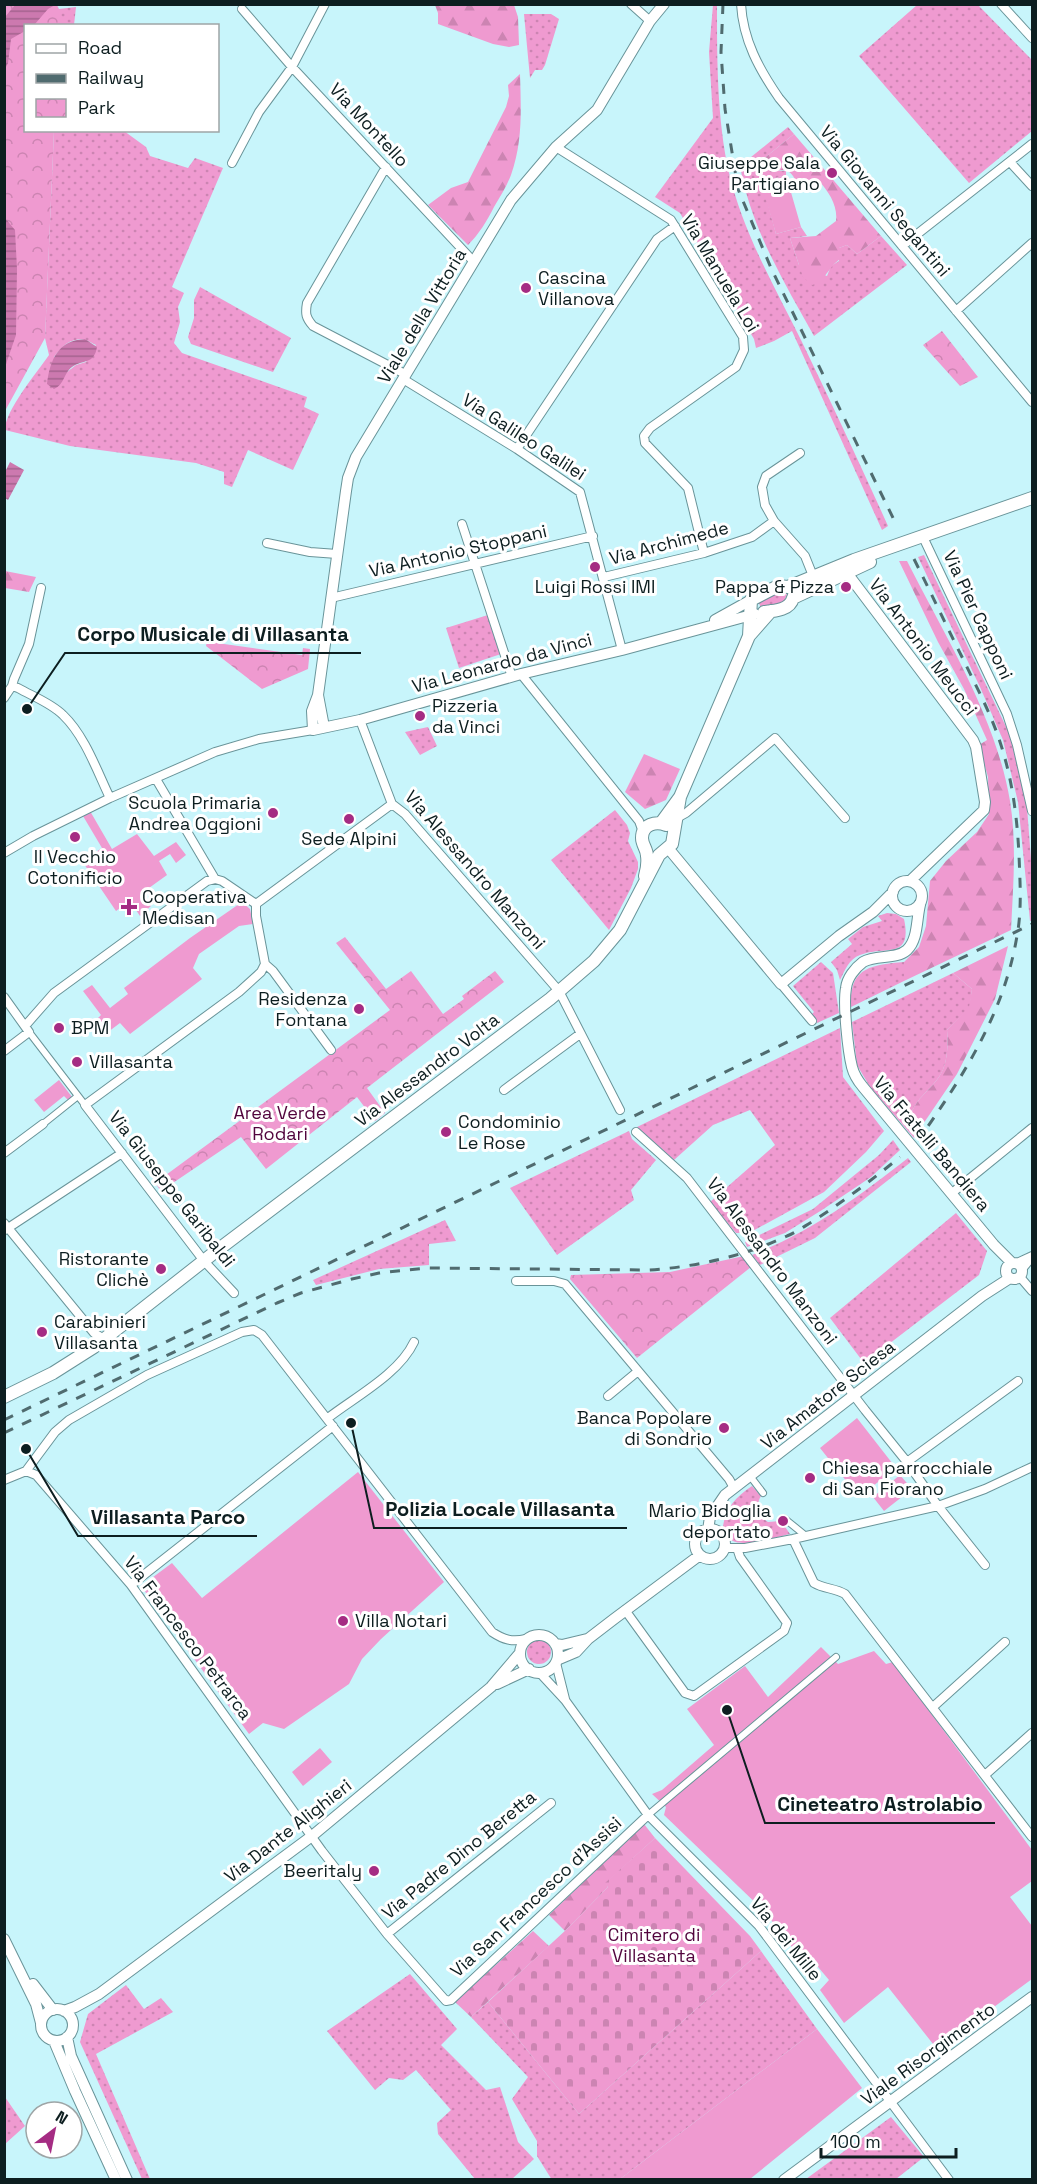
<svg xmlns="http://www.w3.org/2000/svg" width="1037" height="2184" font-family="'Space Grotesk',sans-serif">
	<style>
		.grass { fill: url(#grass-dots); fill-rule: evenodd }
		.forest { fill: url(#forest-firs) }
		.cemetery { fill: url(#cemetery-stones) }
		.park { fill: url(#park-crowns) }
		.garden { fill: #ef9ad0 }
		.water { fill: url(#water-rules) }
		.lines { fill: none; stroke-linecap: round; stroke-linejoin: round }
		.pedestrian-casing { stroke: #699499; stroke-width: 8 }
		.minor-casing { stroke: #699499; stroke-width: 10 }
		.tertiary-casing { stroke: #699499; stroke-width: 12 }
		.secondary-casing { stroke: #699499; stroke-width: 14 }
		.pedestrian { stroke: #fff; stroke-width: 6 }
		.minor { stroke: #fff; stroke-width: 8 }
		.tertiary { stroke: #fff; stroke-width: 10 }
		.secondary { stroke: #fff; stroke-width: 12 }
		.rail { stroke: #506b6f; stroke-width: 3; stroke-dasharray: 10 10; stroke-linecap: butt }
		.poi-dot { fill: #a52c83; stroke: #fff; stroke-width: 2 }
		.labels { text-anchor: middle; stroke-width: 6; stroke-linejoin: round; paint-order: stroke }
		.street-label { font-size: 18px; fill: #0d1e20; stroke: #fff }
		.poi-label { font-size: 18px; fill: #0d1e20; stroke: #fff; text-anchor: start }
		.park-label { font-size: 18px; fill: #52053e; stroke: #fff }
		.leader { fill: none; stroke: #0d1e20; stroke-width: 2 }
		.callout-dot { fill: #0d1e20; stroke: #fff; stroke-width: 2 }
		.callout-label { font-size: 20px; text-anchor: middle; font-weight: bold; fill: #0d1e20; stroke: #fff; stroke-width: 6; stroke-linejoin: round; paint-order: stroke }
	</style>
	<defs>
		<pattern id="grass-dots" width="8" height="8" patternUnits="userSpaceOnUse" patternTransform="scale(1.5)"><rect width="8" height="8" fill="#ef9ad0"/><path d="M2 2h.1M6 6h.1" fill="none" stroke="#cc84b2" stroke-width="1.8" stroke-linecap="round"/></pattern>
		<pattern id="forest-firs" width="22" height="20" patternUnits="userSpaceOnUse" patternTransform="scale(1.5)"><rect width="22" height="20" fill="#ef9ad0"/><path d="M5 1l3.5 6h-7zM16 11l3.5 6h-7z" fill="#cc84b2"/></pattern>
		<pattern id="cemetery-stones" width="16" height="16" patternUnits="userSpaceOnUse" patternTransform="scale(1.5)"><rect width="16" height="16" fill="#ef9ad0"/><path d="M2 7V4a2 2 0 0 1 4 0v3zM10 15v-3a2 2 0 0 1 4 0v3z" fill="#cc84b2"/></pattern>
		<pattern id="park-crowns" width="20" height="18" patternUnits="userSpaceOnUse" patternTransform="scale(1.5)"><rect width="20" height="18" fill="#ef9ad0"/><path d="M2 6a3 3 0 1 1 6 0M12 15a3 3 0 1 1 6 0" fill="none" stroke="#cc84b2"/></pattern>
		<pattern id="water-rules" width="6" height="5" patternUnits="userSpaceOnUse" patternTransform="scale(1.5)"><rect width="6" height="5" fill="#cc79af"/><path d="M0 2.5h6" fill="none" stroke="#a4638e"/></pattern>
	</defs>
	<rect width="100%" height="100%" fill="#c8f5fb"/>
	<!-- grass -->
	<path class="grass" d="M713 5H717C717 60 717 119 729 173 743 232 774 286 801 340 831 402 860 464 888 526L882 530 792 331 774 341 756 348 754 339 680 213 655 197 713 118 709 52Z
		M917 5H978L1032 60V131L969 183 859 56Z
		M76 7 74 25 59 26V9Z
		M524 14H551L559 19 545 65 542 70H535L530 78Z
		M788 127 794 134 756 165 774 171H786V175L762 182 776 234 801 227 807 236 790 238 799 265 827 276 831 266 839 261V248L847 245 857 254 881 236 907 265 814 336C784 282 751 228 740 166Z
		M54 131H124L146 147 150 156 188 168 195 158 223 168 172 287 184 293 178 307 180 322 174 343 182 353 307 397 304 407 319 414 293 470 248 450 232 487 224 484V472L196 463 70 446 5 430C4 412 38 371 49 355L45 338ZM84 339 96 345 86 362 76 365 66 373 54 357C63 345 69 339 84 339Z
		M200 287 291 338 273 372 191 344 188 337 194 318V300Z
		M924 555 1010 735 1027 807 1032 873V920L1030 921 1018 802 1003 740 980 687 918 557Z
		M780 590 787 594 784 602 761 608 758 601Z
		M488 615 501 654 459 668 446 628Z
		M428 727 437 746 420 755 405 732Z
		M615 810 627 825 630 833 628 841 638 862V869L631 888 609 930 551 860Z
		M887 913 896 914 904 919C913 961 884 945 860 955 849 959 845 970 840 980L837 970 831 962 852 944 848 939 863 927 882 921 878 916Z
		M821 962 833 973 839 1013 817 1023 810 1016 814 1012 793 986Z
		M904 962V981L851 1007C849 967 871 965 904 962Z
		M953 973 972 989 970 1007 947 1030C948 1046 948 1064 939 1077 927 1094 915 1098 909 1120L917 1133 914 1138 870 1087 857 1065 852 1022Z
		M840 1028 843 1077 884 1131 866 1152 824 1192 749 1233H736L710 1202 775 1145 750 1110 713 1125 674 1160 637 1127Z
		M629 1131 632 1139 656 1160 631 1190 634 1200 557 1255 510 1188Z
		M893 1140 900 1150 871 1177 822 1210 785 1233 747 1247 745 1242 813 1209 879 1155Z
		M908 1158 911 1162 815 1238 760 1265 752 1255C812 1231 857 1198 908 1158Z
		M956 1213 987 1251 979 1275 864 1363 830 1318Z
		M445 1220 456 1241 429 1244V1265L379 1269 316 1285 313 1280Z
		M752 1486 761 1496C755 1506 758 1516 768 1522L781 1521 790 1534C777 1537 740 1549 730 1539 727 1536 725 1530 723 1526 726 1507 736 1497 752 1486Z
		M527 1652a12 12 0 1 1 24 0a12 12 0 1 1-24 0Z
		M761 1951 817 2029 620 2179 552 2180 537 2156V2141L512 2099 528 2077 471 2017 488 2002 579 2114Z
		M410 1974 457 2029 441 2045 486 2090 500 2087 518 2142 534 2159 512 2179H475L438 2134 437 2123 451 2110 416 2070 403 2080 389 2078 375 2090 327 2031Z
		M126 1985 144 2009 161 1998 173 2012 96 2054 150 2179H142L80 2042 88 2014Z
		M5 2097 25 2126 5 2144H4Z
		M891 2117 924 2157 896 2179H806Z"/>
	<!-- forest -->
	<path class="forest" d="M435 5H514L518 17 519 45 509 47 493 44 438 24V13Z
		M520 74C521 108 523 141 511 175 507 186 500 197 494 207 487 221 479 234 468 245L428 205 451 188 468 182 506 107 509 96 508 85Z
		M794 134 881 236 857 254 847 245 839 248 842 256C839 261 834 263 831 268 824 276 823 282 812 285L803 277 790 238 816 236 836 221C838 206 829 192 819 181L810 191C793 189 799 179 789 172 784 169 780 171 775 171 768 171 762 168 756 165Z
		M899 561H907C945 636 996 717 1010 801 1017 844 1013 888 1011 930L904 981V962L919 947 926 926 930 881 946 861 977 832 989 814 988 777 979 745 987 740 964 689 938 642Z
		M5 571 36 577 29 592 5 588Z
		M644 754 680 769 666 800 645 809 625 792Z
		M1008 946 995 999 957 1074 917 1133 909 1120C915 1098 927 1094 939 1077 948 1063 948 1046 947 1030L969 1007 972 989 953 973Z
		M644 1824 655 1838 606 1883 608 1887 565 1931 549 1915Z
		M533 1931 549 1946 471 2017 455 2002Z"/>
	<!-- cemetery -->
	<path class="cemetery" d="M655 1838 750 1936 761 1951 579 2114 488 2002 567 1929 608 1887 605 1883Z"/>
	<!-- park -->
	<path class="park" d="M5 5H57L59 9V25L26 26V130L54 131 45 338 5 411Z
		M942 331 978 377 960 386 923 345Z
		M208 636 217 637V643L302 655 303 648 310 649 308 669 262 689 206 646Z
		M345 937 386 989 411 971 443 1014 464 999 462 996 495 971 504 982 367 1088 385 1113 375 1121 357 1097 266 1169 241 1137 161 1191 155 1183 390 1010 336 943Z
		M744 1256 751 1267 637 1358 570 1279 571 1275 670 1272Z"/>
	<!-- garden -->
	<path class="garden" d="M786 175 801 227 776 234 761 182Z
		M90 811 112 849 137 834 154 856 176 842 186 855 176 863 170 854 159 861 167 875 142 893 151 906 140 916 130 901 116 911 82 861 102 848 83 816Z
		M242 902 250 909 253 924 239 926 199 954 193 968 202 979 130 1034 120 1023 108 1032 98 1018 101 1015 83 991 92 985 110 1008 128 994 124 988 190 938Z
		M59 1080 72 1097 68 1100 64 1096 44 1112 34 1100Z
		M857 1418 896 1468 859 1497 820 1448Z
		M358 1472 444 1582 381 1639 362 1659 349 1684 284 1729 263 1723 249 1734 141 1586 172 1563 202 1598Z
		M900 1475 912 1489 884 1511 873 1497Z
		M821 1647 838 1664 874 1651 886 1664 893 1662 1032 1850V1881L1010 1897 1032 1926V1979L937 2049 888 1987 844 2023 820 1990 829 1980 813 1961 801 1959 765 1912 664 1815 666 1807 652 1794 662 1790 714 1745 687 1709 745 1666 768 1697Z
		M320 1748 332 1762 303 1786 292 1772Z
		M817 2029 862 2088 750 2179H620Z"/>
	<!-- water -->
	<path class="water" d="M15 5H55L48 9 35 24 26 26 25 31 11 39 8 63 5 69V17Z
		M5 218 15 230 17 269 16 335 5 367Z
		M85 339 97 347C94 365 83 359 72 367 63 374 65 384 54 389L47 384C50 360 58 340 85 339Z
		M10 462 24 470 8 500 5 498V472Z"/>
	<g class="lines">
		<!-- pedestrian casing -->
		<g class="pedestrian-casing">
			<path id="pedestrian" d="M29 1032 85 1105
				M43 1124 78 1096
				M750 1476 763 1493
				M785 1519 806 1536
				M648 1815 836 1657"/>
		</g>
		<!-- minor casing -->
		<g class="minor-casing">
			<path id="minor" d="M631 4 650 21
				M741 4C743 40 759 69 779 98L1032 402
				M1001 4 1032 38
				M242 9 292 67 474 262
				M556 147 671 220 743 337 744 350 736 367 650 428 644 436 645 443 688 488 704 553
				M1010 162 1032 186
				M232 163 259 112 292 67 325 4
				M386 167 307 303C305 314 306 318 313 326L405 374
				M902 246 1032 144
				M956 311 1032 243
				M403 379 517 449 580 492 622 650
				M517 449 657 239 675 226
				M800 453 766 476 762 487 765 505 774 521 805 556 813 576
				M462 524 512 677
				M923 537 1007 714 1017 745 1032 811
				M267 543 310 552 337 554
				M604 577 704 553 752 537 774 521
				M331 598 593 536
				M521 674 639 821 643 832
				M12 686 18 688C32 696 51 703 63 715 85 736 97 771 110 798
				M4 698 12 686 14 679 29 644 41 588
				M360 720 392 804 405 814 559 991 620 1110
				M156 779 215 879
				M677 818 686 813 775 738 845 818
				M4 853 33 836 110 798 215 752 259 739 313 730
				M256 904 392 804
				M265 964 273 971 331 1050
				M781 984 812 1021
				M4 997 29 1032 4 1051
				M25 1026 54 993 207 881 215 879 222 881 256 904
				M504 1090 580 1034
				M636 1132 687 1178 865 1410 907 1462 938 1506 985 1565
				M4 1153 43 1124
				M952 1193 1032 1128
				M4 1223 94 1333 104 1339
				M5 1230 122 1153
				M1017 1263 1032 1256
				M1022 1269 1032 1257
				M1020 1277 1032 1291
				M516 1281H554L565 1284 729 1479 734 1488
				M234 1293 204 1261 85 1105 239 992 261 972 265 964 256 916V904
				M608 1396 637 1372
				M328 1418C355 1397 399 1374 414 1342
				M907 1462 1018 1381
				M26 1471 36 1475 131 1585 322 1851 387 1934 446 2001 451 2000 648 1815
				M4 1480 26 1471 55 1432 69 1420 147 1375 242 1332 254 1330 262 1335 492 1632C504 1640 512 1642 526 1639
				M793 1539 814 1583C824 1589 835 1588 845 1594L1032 1837
				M725 1548H745L793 1539 938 1506 985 1489 1032 1467
				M131 1585 333 1426
				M625 1610 685 1693 694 1696 784 1631 787 1623 740 1557 737 1548
				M556 1663 565 1699
				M540 1673 565 1700 648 1815 759 1926 949 2180
				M933 1707 1005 1642
				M985 1775 1032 1733
				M387 1934 551 1803"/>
		</g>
		<!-- tertiary casing -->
		<g class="tertiary-casing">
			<path id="tertiary" d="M664 4 650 21 597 110 556 147 511 200 356 457 348 478 346 491 318 695 312 711 313 730 360 720 521 674 622 650 755 614
				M847 573 973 740 976 747 985 802 984 810 910 881
				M715 620 751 600
				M318 695 324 727
				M668 848 781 984 839 936 873 912 893 892
				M892 896a15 15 0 1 1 30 0a15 15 0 1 1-30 0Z
				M921 901C916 916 919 939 907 950 896 960 876 954 863 962 855 968 847 978 846 988 843 1005 848 1051 852 1067 854 1075 858 1081 863 1087L994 1245 1012 1263
				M1006 1271a8 8 0 1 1 16 0a8 8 0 1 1-16 0Z
				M695 1544a15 15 0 1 1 30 0a15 15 0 1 1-30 0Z
				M708 1530 710 1517 725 1495 982 1296 1010 1278
				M520 1654a19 19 0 1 1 38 0a19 19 0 1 1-38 0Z
				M555 1644 562 1645 587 1639
				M557 1660 576 1652 588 1639 614 1619 700 1555
				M497 1684 529 1669
				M4 1939 36 2004 41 2023
				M33 1984 53 2010
				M41 2025a16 16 0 1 1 32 0a16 16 0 1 1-32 0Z
				M64 2011 75 2007 99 1994 312 1836 491 1687 520 1653
				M67 2037 71 2056 127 2180
				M54 2041 75 2091 116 2180
				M784 2180 1032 1997"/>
		</g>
		<!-- secondary casing -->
		<g class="secondary-casing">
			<path id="secondary" d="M788 587 854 560 1032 498
				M793 598 870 562
				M764 612C775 611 790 610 793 598
				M749 636 751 600 778 586 788 587
				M661 823 680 797 749 636 771 611
				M645 876C647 869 648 863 647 856 647 849 642 845 642 838 642 824 656 821 666 825
				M4 1397 53 1373 94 1347 215 1252 550 999 594 961 620 930 659 855 672 844 680 797"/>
		</g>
		<!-- pedestrian -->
		<use href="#pedestrian" class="pedestrian"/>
		<!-- minor -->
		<use href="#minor" class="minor"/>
		<!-- tertiary -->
		<use href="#tertiary" class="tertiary"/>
		<!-- secondary -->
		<use href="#secondary" class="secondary"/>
		<!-- rail -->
		<path class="rail" d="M723 4 721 52 725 109 738 189 771 268 896 524
			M914 559C931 593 947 627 964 661 976 686 990 712 999 739 1012 777 1017 815 1019 855 1020 882 1022 910 1017 936 1004 1013 965 1073 922 1135
			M4 1420 1032 924
			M4 1433 277 1303 301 1293 352 1279 379 1273 427 1268 649 1270C695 1267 745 1256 787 1236 797 1232 806 1225 815 1220 845 1200 872 1180 900 1157"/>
	</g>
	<!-- markers -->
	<g class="poi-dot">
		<circle cx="832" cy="173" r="6"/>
		<circle cx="526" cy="288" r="6"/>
		<circle cx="595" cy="567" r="6"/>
		<circle cx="846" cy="587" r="6"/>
		<circle cx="420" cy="716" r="6"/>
		<circle cx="273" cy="813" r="6"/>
		<circle cx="349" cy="819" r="6"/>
		<circle cx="75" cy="837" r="6"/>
		<path d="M126 898h6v6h6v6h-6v6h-6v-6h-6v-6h6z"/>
		<circle cx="359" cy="1009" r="6"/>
		<circle cx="59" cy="1028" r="6"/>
		<circle cx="77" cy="1062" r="6"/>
		<circle cx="446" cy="1132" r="6"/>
		<circle cx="161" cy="1269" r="6"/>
		<circle cx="42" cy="1332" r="6"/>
		<circle cx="724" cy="1428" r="6"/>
		<circle cx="810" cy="1478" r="6"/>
		<circle cx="783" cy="1521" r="6"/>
		<circle cx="343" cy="1621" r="6"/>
		<circle cx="374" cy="1871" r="6"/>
	</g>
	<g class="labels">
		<!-- street labels -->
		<g class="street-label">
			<text transform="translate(369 125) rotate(47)" y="6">Via Montello</text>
			<text transform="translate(885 201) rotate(50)" y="6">Via Giovanni Segantini</text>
			<text transform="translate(720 273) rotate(59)" y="6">Via Manuela Loi</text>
			<text transform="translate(422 316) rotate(-59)" y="6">Viale della Vittoria</text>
			<text transform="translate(524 437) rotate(33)" y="6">Via Galileo Galilei</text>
			<text transform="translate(669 543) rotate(-15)" y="6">Via Archimede</text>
			<text transform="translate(458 551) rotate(-13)" y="6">Via Antonio Stoppani</text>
			<text transform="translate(978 615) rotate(65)" y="6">Via Pier Capponi</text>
			<text transform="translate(923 647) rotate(53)" y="6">Via Antonio Meucci</text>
			<text transform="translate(502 663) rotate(-15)" y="6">Via Leonardo da Vinci</text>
			<text transform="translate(475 870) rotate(49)" y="6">Via Alessandro Manzoni</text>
			<text transform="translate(427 1070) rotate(-37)" y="6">Via Alessandro Volta</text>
			<text transform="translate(932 1144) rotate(50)" y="6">Via Fratelli Bandiera</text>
			<text transform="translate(172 1189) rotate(52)" y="6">Via Giuseppe Garibaldi</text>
			<text transform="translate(772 1261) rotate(53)" y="6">Via Alessandro Manzoni</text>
			<text transform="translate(828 1395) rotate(-38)" y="6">Via Amatore Sciesa</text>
			<text transform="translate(188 1638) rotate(53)" y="6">Via Francesco Petrarca</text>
			<text transform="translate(288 1831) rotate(-38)" y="6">Via Dante Alighieri</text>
			<text transform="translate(459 1855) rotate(-39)" y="6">Via Padre Dino Beretta</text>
			<text transform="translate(536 1897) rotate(-43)" y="6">Via San Francesco d'Assisi</text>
			<text transform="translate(786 1939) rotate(51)" y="6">Via dei Mille</text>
			<text transform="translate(928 2054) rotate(-36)" y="6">Viale Risorgimento</text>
		</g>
		<!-- poi labels -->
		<g class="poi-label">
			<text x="820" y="169" text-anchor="end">Giuseppe Sala<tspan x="820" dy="21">Partigiano</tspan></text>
			<text x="538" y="284">Cascina<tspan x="538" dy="21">Villanova</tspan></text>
			<text x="595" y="593" text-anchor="middle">Luigi Rossi IMI</text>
			<text x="834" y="593" text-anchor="end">Pappa &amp; Pizza</text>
			<text x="432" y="712">Pizzeria<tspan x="432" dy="21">da Vinci</tspan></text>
			<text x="261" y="809" text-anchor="end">Scuola Primaria<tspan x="261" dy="21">Andrea Oggioni</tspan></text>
			<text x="349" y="845" text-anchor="middle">Sede Alpini</text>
			<text x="75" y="863" text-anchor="middle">Il Vecchio<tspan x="75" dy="21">Cotonificio</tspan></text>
			<text x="142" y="903">Cooperativa<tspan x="142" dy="21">Medisan</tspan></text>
			<text x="347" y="1005" text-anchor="end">Residenza<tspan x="347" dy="21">Fontana</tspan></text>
			<text x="71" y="1034">BPM</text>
			<text x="89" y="1068">Villasanta</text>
			<text x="458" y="1128">Condominio<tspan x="458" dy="21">Le Rose</tspan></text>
			<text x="149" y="1265" text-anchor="end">Ristorante<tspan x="149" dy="21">Clichè</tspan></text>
			<text x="54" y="1328">Carabinieri<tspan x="54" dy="21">Villasanta</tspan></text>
			<text x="712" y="1424" text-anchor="end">Banca Popolare<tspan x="712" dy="21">di Sondrio</tspan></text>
			<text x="822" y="1474">Chiesa parrocchiale<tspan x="822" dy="21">di San Fiorano</tspan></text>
			<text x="771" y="1517" text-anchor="end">Mario Bidoglia<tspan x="771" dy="21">deportato</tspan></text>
			<text x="355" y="1627">Villa Notari</text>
			<text x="362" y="1877" text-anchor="end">Beeritaly</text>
		</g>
		<!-- park labels -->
		<g class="park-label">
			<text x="280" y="1119">Area Verde<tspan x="280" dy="21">Rodari</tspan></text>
			<text x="654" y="1941">Cimitero di<tspan x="654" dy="21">Villasanta</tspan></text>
		</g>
	</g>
	<!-- callouts -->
	<path class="leader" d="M27 709L65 653H361M351 1423L374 1528H627M26 1449L78 1536H257M727 1710L765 1823H995"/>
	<g class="callout-dot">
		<circle cx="27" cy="709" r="6"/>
		<circle cx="351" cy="1423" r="6"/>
		<circle cx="26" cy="1449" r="6"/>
		<circle cx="727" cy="1710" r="6"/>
	</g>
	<g class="callout-label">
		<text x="213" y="641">Corpo Musicale di Villasanta</text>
		<text x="500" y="1516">Polizia Locale Villasanta</text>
		<text x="168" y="1524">Villasanta Parco</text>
		<text x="880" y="1811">Cineteatro Astrolabio</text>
	</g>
	<!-- border -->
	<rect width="1037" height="2184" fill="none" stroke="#0d1e20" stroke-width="12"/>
	<!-- legend -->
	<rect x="24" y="24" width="195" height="108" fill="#ffffff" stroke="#9ea5a6" stroke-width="1.5"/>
	<rect x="36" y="44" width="30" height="9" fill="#ffffff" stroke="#9ea5a6" stroke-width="1.5"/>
	<text x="78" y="54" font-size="18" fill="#0d1e20">Road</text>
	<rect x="36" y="74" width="30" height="9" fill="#506b6f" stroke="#9ea5a6" stroke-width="1.5"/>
	<text x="78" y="84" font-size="18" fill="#0d1e20">Railway</text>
	<rect x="36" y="99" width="30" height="18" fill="url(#park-crowns)" stroke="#9ea5a6" stroke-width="1.5"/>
	<text x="78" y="114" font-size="18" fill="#0d1e20">Park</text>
	<!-- north arrow -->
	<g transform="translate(54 2130) rotate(32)"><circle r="28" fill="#ffffff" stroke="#9ea5a6" stroke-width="1.5"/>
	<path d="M0-4.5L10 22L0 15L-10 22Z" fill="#a52c83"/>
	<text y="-9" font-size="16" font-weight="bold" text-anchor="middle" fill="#0d1e20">N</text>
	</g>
	<!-- scale -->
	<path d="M821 2148v9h135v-9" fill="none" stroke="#0d1e20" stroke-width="3"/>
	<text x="830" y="2148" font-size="18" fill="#0d1e20" stroke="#ffffff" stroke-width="4.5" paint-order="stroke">100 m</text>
</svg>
